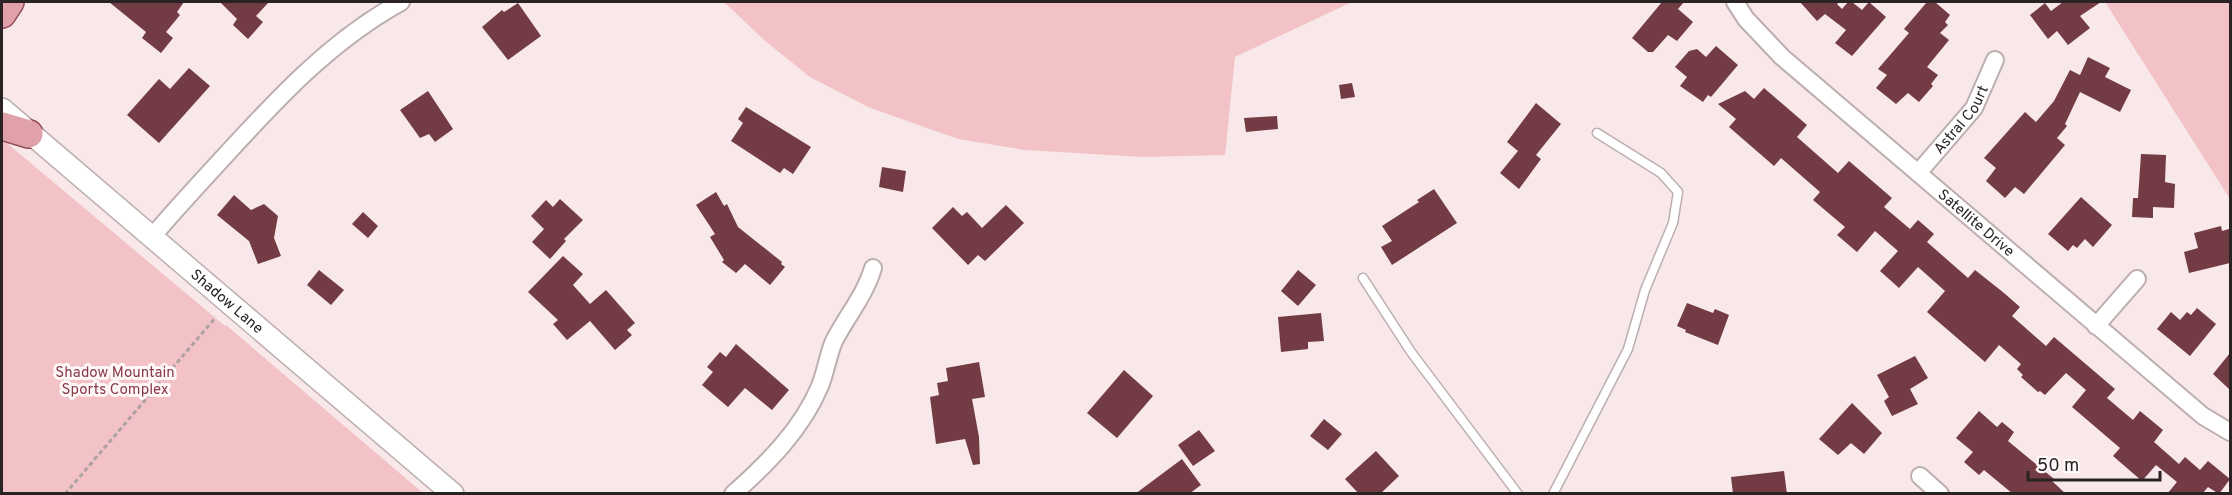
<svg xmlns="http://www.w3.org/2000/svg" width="2232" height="495" font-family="Overpass,sans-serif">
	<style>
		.green { fill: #f2c2c6 }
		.building { fill: #733b43 }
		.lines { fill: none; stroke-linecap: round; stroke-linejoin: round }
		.service-casing { stroke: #bdaeaf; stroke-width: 11 }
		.minor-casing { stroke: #bdaeaf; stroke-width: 20 }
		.tertiary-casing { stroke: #bdaeaf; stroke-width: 24 }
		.primary-casing { stroke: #944d57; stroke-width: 30 }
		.path { stroke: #ada1a2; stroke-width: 3; stroke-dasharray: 4.5 3; stroke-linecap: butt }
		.service { stroke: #fff; stroke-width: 8 }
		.minor { stroke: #fff; stroke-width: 16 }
		.tertiary { stroke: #fff; stroke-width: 21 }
		.primary { stroke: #e1a1ab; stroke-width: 27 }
		.labels { text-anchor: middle; stroke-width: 6; stroke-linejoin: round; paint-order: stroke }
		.street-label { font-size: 15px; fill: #292324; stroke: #fff8f9 }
		.park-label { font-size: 15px; fill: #893a47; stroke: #fff8f9 }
	</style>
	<rect width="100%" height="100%" fill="#f8e8ea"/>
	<!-- green -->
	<path class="green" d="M724 2H1352L1235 57 1225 155 1143 157 1025 150 958 139 868 107 810 77 764 40Z
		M2105 2H2230V199Z
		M2 139 225 326 226 325 423 493H2Z"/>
	<!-- building -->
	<path class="building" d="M109 2H184L177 12 180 15 166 32 173 38 161 53 142 38 146 32Z
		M220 2H269L256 16 263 22 248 39 233 25 237 19Z
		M1662 2H1684L1678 9 1693 22 1677 41 1668 35 1653 52H1648L1632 38Z
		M1800 2H1839L1837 4 1842 9 1848 2H1852L1862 10 1869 2 1886 17 1852 56 1835 43 1846 30 1825 14 1817 21Z
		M1927 2H1935L1950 15 1945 22 1948 25 1940 33 1949 40 1927 67 1938 75 1931 84 1933 86 1919 102 1908 93 1896 104 1876 88 1887 75 1878 69 1909 33 1904 29Z
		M2063 2H2101L2080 16 2090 28 2068 45 2057 31 2048 39 2030 15 2045 3 2051 11Z
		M518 3 541 36 508 60 482 27 502 10 504 12Z
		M1716 46 1738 65 1711 97 1708 95 1703 102 1680 86 1687 77 1675 67 1689 51 1697 49 1706 57Z
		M2088 57 2110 68 2105 77 2131 90 2120 112 2080 92 2065 124 2067 126 2057 138 2065 145 2024 194 2015 187 2005 198 1986 181 1996 168 1984 158 2025 112 2036 122 2054 101 2070 70 2080 75Z
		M189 68 210 86 159 143 127 115 159 79 170 89Z
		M1352 83 1355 97 1341 99 1339 85Z
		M1764 88 1807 125 1797 137 1838 173 1849 161 1892 198 1884 207 1910 229 1918 220 1934 234 1927 242 1968 278 1975 270 2004 293 2020 307 2012 316 2046 346 2054 337 2115 389 2107 398 2133 420 2140 411 2163 430 2154 442 2179 464 2185 457 2200 470 2208 461 2230 479 2219 494 2208 487 2202 494H2167L2177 482 2156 465 2142 481 2113 456 2120 448 2072 407 2086 390 2066 373 2045 395 2040 391 2038 392 2021 377 2023 375 2017 369 2021 364 1999 345 1985 362 1927 312 1945 291 1918 267 1899 288 1880 271 1898 251 1875 231 1857 252 1837 235 1845 227 1813 200 1820 192 1781 158 1774 166 1729 127 1736 119 1718 104 1745 91 1754 99Z
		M428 91 453 129 435 142 429 134 420 138 400 110Z
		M1536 103 1561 124 1536 155 1541 159 1519 189 1500 173 1518 151 1507 142Z
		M746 107 811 147 793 174 784 168 780 173 731 141 743 123 738 119Z
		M1277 116 1278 129 1246 132 1244 118Z
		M2141 154 2166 155 2165 182 2175 184 2174 208 2153 207V218L2132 217 2133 198H2138Z
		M882 167 906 171 903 192 879 187Z
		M1434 189 1457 223 1392 265 1381 247 1392 241 1382 226 1419 202 1417 200Z
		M716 192 724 206 727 204 738 227 782 262 781 264 785 267 770 285 745 264 736 273 722 262 724 260 710 237 715 234 696 205Z
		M234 195 251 210 264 204 278 216 274 238 281 256 258 264 249 241 217 215Z
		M2081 197 2112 225 2093 247 2085 239 2077 248 2073 245 2068 251 2048 234Z
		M560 199 583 220 564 239 566 241 550 259 532 242 544 229 531 216 546 200 553 207Z
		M1006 205 1024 223 985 261 978 255 968 265 932 228 953 207 962 216 967 212 982 228Z
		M363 212 378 226 368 238 352 224Z
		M2221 226 2222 231 2229 229 2230 263 2189 273 2184 252 2198 248 2194 233Z
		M563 256 583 274 573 285 590 304 606 290 635 323 627 330 632 335 615 350 590 321 567 340 553 324 558 320 528 292Z
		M319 270 344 290 331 305 307 285Z
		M1298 270 1316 285 1298 306 1281 291Z
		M1687 303 1713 313 1715 309 1729 315 1718 345 1685 332 1686 330 1677 326Z
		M2197 308 2216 324 2190 356 2157 329 2171 312 2180 320 2187 312 2191 315Z
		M1321 313 1324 341 1308 342V349L1281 352 1278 317Z
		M736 344 789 390 772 410 745 388 728 407 702 385 713 372 707 367 720 352 726 357Z
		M2230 353V390L2213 374Z
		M1915 356 1928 378 1910 389 1918 404 1892 416 1884 401 1889 397 1877 375Z
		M979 362 985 397 972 399 979 437 980 464 973 465 965 439 936 444 930 397 939 395 937 383 948 381 946 368Z
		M1124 370 1153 396 1117 438 1087 413Z
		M1852 403 1882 433 1864 454 1851 443 1838 455 1819 439Z
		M1979 411 1997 427 2002 422 2014 432 2008 441 2054 479 2052 481 2066 494H2013L1984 470 1979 475 1964 462 1973 452 1956 438Z
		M1324 419 1342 434 1328 450 1310 436Z
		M1199 430 1215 451 1193 466 1178 445Z
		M1376 451 1399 476 1380 494H1359L1345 479Z
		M1182 459 1201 485 1189 494H1135Z
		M1784 471 1787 494H1733L1731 477Z"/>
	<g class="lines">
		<!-- service casing -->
		<g class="service-casing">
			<path id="service" d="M1363 278 1411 352 1518 494
				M1553 494 1628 349 1645 290 1673 223 1678 192 1661 173 1597 133"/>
		</g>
		<!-- minor casing -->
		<g class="minor-casing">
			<g id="minor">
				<path id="s1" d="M1735 2 1746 19 1782 57 2203 416 2230 432"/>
				<path id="s2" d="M1918 173 1974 108 1995 60"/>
				<path d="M151 238C174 211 198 185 222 159 276 100 330 41 401 2"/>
				<path d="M2096 326 2137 279"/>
				<path d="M1920 476 1940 494"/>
				<path d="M733 494C768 463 802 429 820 386 826 371 828 355 834 341 847 316 865 295 873 268"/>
			</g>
		</g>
		<!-- tertiary casing -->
		<g class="tertiary-casing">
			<g id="tertiary">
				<path id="s3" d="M2 109 453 494"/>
			</g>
		</g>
		<!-- primary casing -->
		<g class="primary-casing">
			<path id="primary" d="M2 14 10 2
				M2 126 29 134"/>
		</g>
		<!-- path -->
		<path class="path" d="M65 494 216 317"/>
		<!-- service -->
		<use href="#service" class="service"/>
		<!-- minor -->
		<use href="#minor" class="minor"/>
		<!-- tertiary -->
		<use href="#tertiary" class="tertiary"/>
		<!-- primary -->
		<use href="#primary" class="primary"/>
	</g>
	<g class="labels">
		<!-- street labels -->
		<g class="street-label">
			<text dy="5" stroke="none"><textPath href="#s2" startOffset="69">Astral Court</textPath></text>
			<text dy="5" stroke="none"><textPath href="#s1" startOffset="328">Satellite Drive</textPath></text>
			<text dy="5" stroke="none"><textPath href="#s3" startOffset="296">Shadow Lane</textPath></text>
		</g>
		<!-- park labels -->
		<g class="park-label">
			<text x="115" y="377">Shadow Mountain<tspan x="115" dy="17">Sports Complex</tspan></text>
		</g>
	</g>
	<!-- border -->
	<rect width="2232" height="495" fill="none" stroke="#292324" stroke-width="6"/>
	<!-- scale -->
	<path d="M2028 471v9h132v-9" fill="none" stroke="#292324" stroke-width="3"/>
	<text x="2037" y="471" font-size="18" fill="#292324" stroke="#fff8f9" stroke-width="4.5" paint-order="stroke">50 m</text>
</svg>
